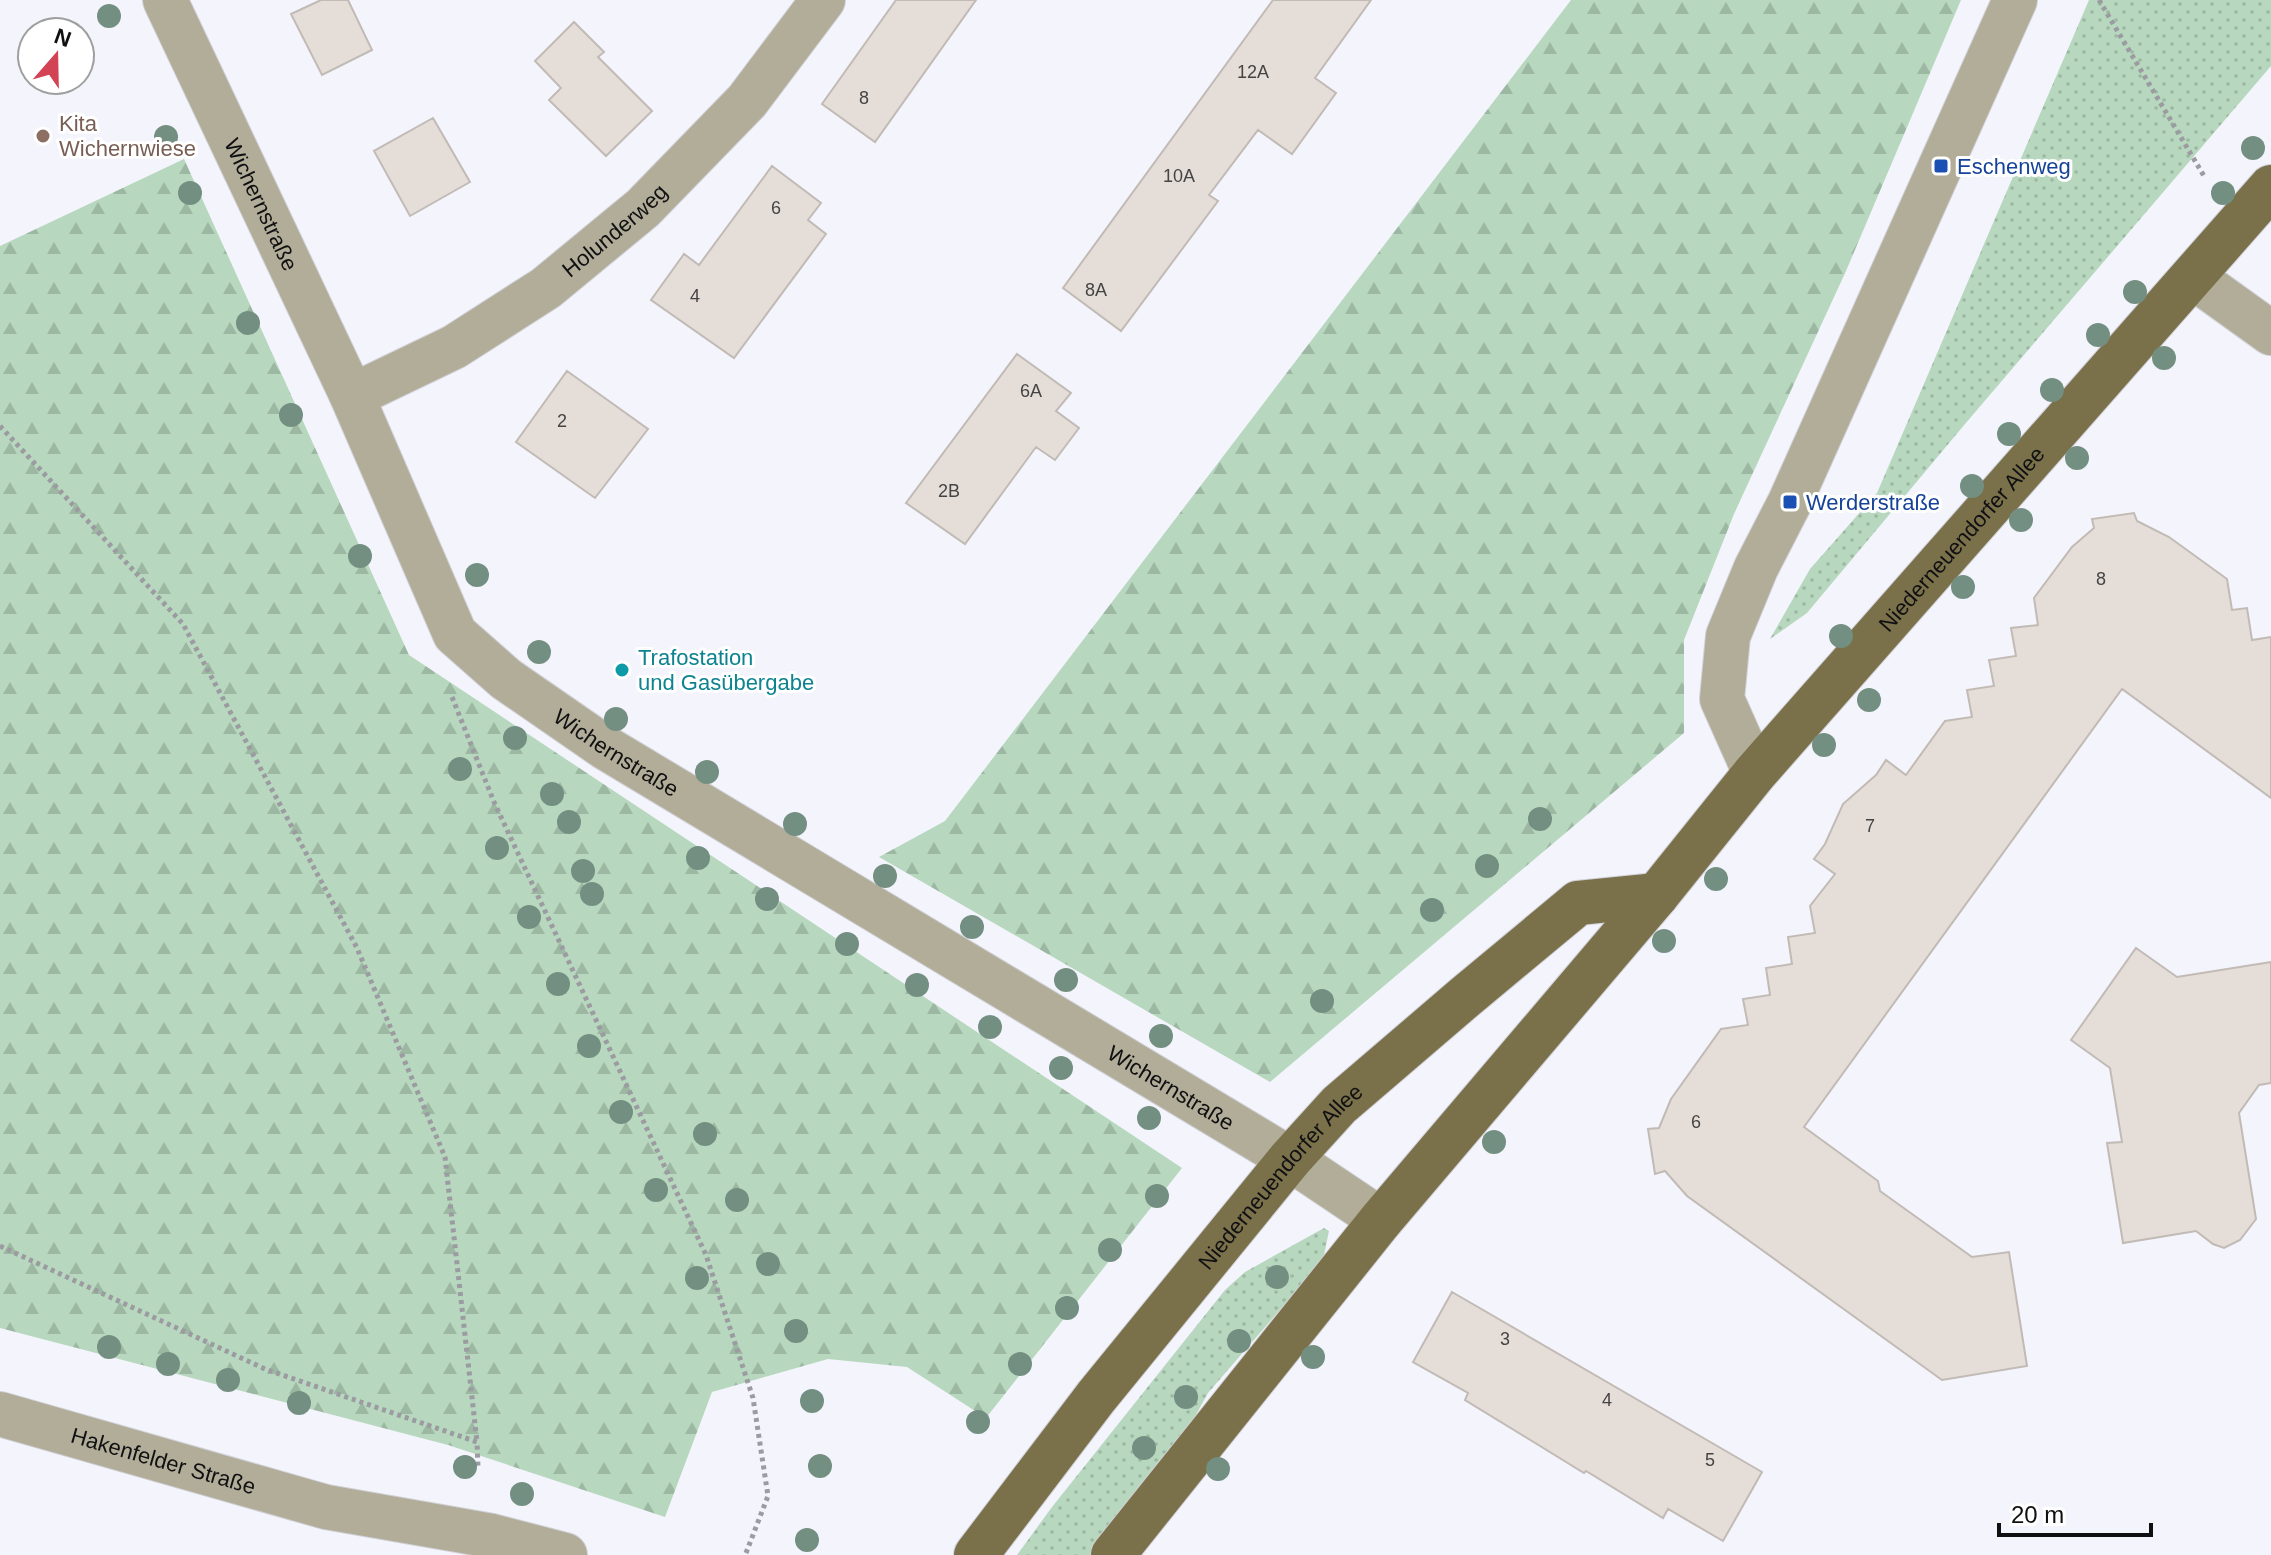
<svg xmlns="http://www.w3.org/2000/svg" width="2271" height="1555" font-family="Arial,sans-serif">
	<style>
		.grass { fill: url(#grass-dots) }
		.forest { fill: url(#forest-firs) }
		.building { fill: #e5ded8; stroke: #c1bab5; stroke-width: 2 }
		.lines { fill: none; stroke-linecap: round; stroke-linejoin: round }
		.minor-casing { stroke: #d0d0d7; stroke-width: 46 }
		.major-casing { stroke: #d0d0d7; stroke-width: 46 }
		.path { stroke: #9b9ba1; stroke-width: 5; stroke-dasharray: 4 4; stroke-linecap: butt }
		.minor { stroke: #b2ad98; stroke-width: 44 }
		.major { stroke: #7a704a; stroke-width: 44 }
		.tree { fill: #738f81 }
		.education-dot { fill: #8d6e63; stroke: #fff; stroke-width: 3 }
		.transit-dot { fill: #1a4fb4; stroke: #fff; stroke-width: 3 }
		.culture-dot { fill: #0f9aa8; stroke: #fff; stroke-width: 3 }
		.labels { text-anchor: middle; stroke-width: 6; stroke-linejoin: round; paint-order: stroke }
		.number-label { font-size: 18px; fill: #454444 }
		.education-label { font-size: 22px; fill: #785e54; stroke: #fff; text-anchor: start }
		.transit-label { font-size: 22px; fill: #164399; stroke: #fff; text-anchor: start }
		.street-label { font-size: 22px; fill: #101012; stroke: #fff }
		.culture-label { font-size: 22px; fill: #0d838f; stroke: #fff; text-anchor: start }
	</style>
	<defs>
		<pattern id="grass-dots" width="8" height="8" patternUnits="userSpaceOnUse" patternTransform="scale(2)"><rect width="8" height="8" fill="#b7d8be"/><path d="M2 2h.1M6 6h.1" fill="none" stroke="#9cb8a2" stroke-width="1.8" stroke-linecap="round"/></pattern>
		<pattern id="forest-firs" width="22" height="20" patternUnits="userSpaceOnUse" patternTransform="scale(2)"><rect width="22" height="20" fill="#b7d8be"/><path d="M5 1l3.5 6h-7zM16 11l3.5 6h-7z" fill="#9cb8a2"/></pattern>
	</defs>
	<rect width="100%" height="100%" fill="#f4f4fc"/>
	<!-- grass -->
	<path class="grass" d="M2089 0H2271V66L1965 424 1807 613 1770 639 1810 569 1877 493Z
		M1324 1228 1329 1231 1324 1255 1316 1268 1208 1393 1176 1451 1098 1555H1017L1052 1507 1225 1290 1245 1272Z"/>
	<!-- forest -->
	<path class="forest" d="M1571 0H1961L1846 271 1734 514 1684 640V733L1270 1082 879 857 945 821Z
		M184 159 409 655 1182 1168 986 1418 907 1367 828 1359 712 1392 665 1517 448 1445 0 1328V246Z"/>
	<!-- building -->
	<path class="building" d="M321 0H348L372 50 322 75 291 14Z
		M896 0H976L875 142 822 104Z
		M1273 0H1371L1315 78 1336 93 1292 154 1258 130 1209 195 1218 201 1121 331 1063 288Z
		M574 22 604 52 598 57 652 111 606 156 549 100 561 88 535 61Z
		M433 118 470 182 410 216 374 151Z
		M772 166 821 203 808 220 826 234 734 358 651 300 684 254 699 265Z
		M1017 354 1071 393 1056 411 1079 428 1055 460 1036 447 965 544 906 503Z
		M567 371 648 429 595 498 516 442Z
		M2134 513 2137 521 2169 537 2227 579 2232 610 2247 608 2252 640 2271 637V798L2122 689 1804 1127 1878 1181 1880 1191 1972 1257 2009 1252 2027 1366 1942 1380 1687 1196 1665 1171 1655 1174 1648 1129 1659 1128 1671 1099 1721 1029 1748 1025 1743 999 1770 995 1766 968 1792 964 1788 937 1815 933 1810 906 1835 874 1814 859 1825 844 1843 804 1876 775 1886 760 1906 775 1945 721 1972 717 1967 690 1994 686 1989 660 2016 656 2011 628 2038 625 2034 598 2072 547 2094 528 2092 519Z
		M2136 948 2177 977 2271 962V1083L2259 1085 2239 1113 2256 1219 2240 1240 2224 1248 2213 1244 2196 1231 2123 1243 2107 1143 2122 1142 2110 1068 2071 1040Z
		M1452 1292 1762 1472 1723 1541 1668 1509 1663 1518 1586 1471 1584 1473 1465 1400 1468 1393 1413 1362Z"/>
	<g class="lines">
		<!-- minor casing -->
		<g class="minor-casing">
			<g id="minor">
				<path id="s1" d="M165 0 352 396 455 634 506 679 606 748 1290 1159 1381 1220"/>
				<path d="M2193 277 2271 333"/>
				<path id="s2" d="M352 396 454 347 546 288 643 208 747 101 823 0"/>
				<path d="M1755 773 1722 699 1728 636 1756 568 1790 502 2015 0"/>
				<path id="s3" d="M0 1414 326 1507 492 1536 565 1555"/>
			</g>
		</g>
		<!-- major casing -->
		<g class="major-casing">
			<g id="major">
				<path id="s4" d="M976 1555 1096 1397 1290 1159 1339 1105 1465 997 1578 903 1657 895"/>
				<path id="s5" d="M1113 1555 1381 1220 1657 895 1755 773 2271 187"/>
			</g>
		</g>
		<!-- path -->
		<path class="path" d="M2099 0 2204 176
			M0 426 183 624 357 948 445 1157 477 1442
			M452 697 494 802 706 1255 753 1398 768 1496 746 1553
			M0 1246 265 1369 477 1442 478 1467"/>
		<!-- minor -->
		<use href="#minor" class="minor"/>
		<!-- major -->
		<use href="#major" class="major"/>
	</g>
	<!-- trees -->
	<g class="tree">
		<circle cx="109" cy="16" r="12"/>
		<circle cx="166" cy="137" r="12"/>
		<circle cx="2253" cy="148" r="12"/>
		<circle cx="190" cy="193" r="12"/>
		<circle cx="2223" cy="193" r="12"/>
		<circle cx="2135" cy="292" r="12"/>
		<circle cx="248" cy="323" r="12"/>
		<circle cx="2098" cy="335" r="12"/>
		<circle cx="2164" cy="358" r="12"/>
		<circle cx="2052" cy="390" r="12"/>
		<circle cx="291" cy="415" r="12"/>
		<circle cx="2009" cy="434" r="12"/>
		<circle cx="2077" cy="458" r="12"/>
		<circle cx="1972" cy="486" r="12"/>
		<circle cx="2021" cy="520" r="12"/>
		<circle cx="360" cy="556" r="12"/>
		<circle cx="477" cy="575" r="12"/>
		<circle cx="1963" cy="587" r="12"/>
		<circle cx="1841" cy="636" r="12"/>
		<circle cx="539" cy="652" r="12"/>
		<circle cx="1869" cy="700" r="12"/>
		<circle cx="616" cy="719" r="12"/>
		<circle cx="515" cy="738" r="12"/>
		<circle cx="1824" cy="745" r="12"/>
		<circle cx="460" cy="769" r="12"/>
		<circle cx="707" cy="772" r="12"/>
		<circle cx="552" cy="794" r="12"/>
		<circle cx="1540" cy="819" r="12"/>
		<circle cx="569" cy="822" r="12"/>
		<circle cx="795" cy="824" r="12"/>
		<circle cx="497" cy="848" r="12"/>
		<circle cx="698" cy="858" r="12"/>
		<circle cx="1487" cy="866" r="12"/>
		<circle cx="583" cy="871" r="12"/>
		<circle cx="885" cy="876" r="12"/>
		<circle cx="1716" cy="879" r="12"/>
		<circle cx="592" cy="894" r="12"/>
		<circle cx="767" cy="899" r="12"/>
		<circle cx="1432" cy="910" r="12"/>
		<circle cx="529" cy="917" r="12"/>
		<circle cx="972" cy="927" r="12"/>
		<circle cx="1664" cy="941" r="12"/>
		<circle cx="847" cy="944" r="12"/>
		<circle cx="1066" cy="980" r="12"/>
		<circle cx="558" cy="984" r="12"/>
		<circle cx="917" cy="985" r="12"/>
		<circle cx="1322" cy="1001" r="12"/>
		<circle cx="990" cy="1027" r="12"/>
		<circle cx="1161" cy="1036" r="12"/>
		<circle cx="589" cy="1046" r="12"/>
		<circle cx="1061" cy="1068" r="12"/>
		<circle cx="621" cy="1112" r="12"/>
		<circle cx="1149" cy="1118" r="12"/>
		<circle cx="705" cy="1134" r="12"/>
		<circle cx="1494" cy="1142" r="12"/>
		<circle cx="656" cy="1190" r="12"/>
		<circle cx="1157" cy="1196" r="12"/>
		<circle cx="737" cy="1200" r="12"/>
		<circle cx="1110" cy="1250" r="12"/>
		<circle cx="768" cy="1264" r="12"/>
		<circle cx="1277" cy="1277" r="12"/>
		<circle cx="697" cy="1278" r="12"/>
		<circle cx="1067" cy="1308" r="12"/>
		<circle cx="796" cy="1331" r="12"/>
		<circle cx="1239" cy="1341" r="12"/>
		<circle cx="109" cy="1347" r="12"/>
		<circle cx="1313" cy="1357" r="12"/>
		<circle cx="168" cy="1364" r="12"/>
		<circle cx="1020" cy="1364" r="12"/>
		<circle cx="228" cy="1380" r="12"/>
		<circle cx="1186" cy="1397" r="12"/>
		<circle cx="812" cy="1401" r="12"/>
		<circle cx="299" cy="1403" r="12"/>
		<circle cx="978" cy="1422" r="12"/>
		<circle cx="1144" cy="1448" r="12"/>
		<circle cx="820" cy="1466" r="12"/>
		<circle cx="465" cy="1467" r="12"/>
		<circle cx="1218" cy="1469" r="12"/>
		<circle cx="522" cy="1494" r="12"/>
		<circle cx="807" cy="1540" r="12"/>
	</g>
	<!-- markers -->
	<circle class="education-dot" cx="43" cy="136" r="8"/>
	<g class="transit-dot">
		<rect x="1933" y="158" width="16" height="16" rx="4"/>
		<rect x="1782" y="494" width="16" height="16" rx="4"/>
	</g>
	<circle class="culture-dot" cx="622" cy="670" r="8"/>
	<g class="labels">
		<!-- number labels -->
		<g class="number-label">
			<text x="1253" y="78">12A</text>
			<text x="864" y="104">8</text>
			<text x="1179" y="182">10A</text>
			<text x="776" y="214">6</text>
			<text x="1096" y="296">8A</text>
			<text x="695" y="302">4</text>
			<text x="1031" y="397">6A</text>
			<text x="562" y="427">2</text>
			<text x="949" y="497">2B</text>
			<text x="2101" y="585">8</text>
			<text x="1870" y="832">7</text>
			<text x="1696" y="1128">6</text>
			<text x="1505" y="1345">3</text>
			<text x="1607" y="1406">4</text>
			<text x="1710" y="1466">5</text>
		</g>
		<!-- education labels -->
		<g class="education-label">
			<text x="59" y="131">Kita<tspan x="59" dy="25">Wichernwiese</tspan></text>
		</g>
		<!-- transit labels -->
		<g class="transit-label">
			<text x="1957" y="174">Eschenweg</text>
			<text x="1806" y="510">Werderstraße</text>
		</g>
		<!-- street labels -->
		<g class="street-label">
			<text dy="8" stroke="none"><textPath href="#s1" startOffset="226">Wichernstraße</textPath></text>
			<text dy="8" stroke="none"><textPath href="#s2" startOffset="312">Holunderweg</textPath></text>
			<text dy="8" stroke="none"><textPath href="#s5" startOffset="1324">Niederneuendorfer Allee</textPath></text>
			<text dy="8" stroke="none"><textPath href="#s1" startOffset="898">Wichernstraße</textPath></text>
			<text dy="8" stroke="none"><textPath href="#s1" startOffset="1546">Wichernstraße</textPath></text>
			<text dy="8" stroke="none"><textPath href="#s4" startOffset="486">Niederneuendorfer Allee</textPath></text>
			<text dy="8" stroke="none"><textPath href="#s3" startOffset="170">Hakenfelder Straße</textPath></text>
		</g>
		<!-- culture labels -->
		<g class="culture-label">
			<text x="638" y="665">Trafostation<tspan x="638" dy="25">und Gasübergabe</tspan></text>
		</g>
	</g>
	<!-- north arrow -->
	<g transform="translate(56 56) rotate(20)"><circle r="38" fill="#ffffff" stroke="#9f9fa0" stroke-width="2"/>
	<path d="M0-6L14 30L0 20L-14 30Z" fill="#d34356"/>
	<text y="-12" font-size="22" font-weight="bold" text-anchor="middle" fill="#101012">N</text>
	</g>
	<!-- scale -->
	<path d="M1999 1523v12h152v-12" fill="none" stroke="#101012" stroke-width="4"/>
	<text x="2011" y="1523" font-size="24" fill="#101012" stroke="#ffffff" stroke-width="6" paint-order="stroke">20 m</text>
</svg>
